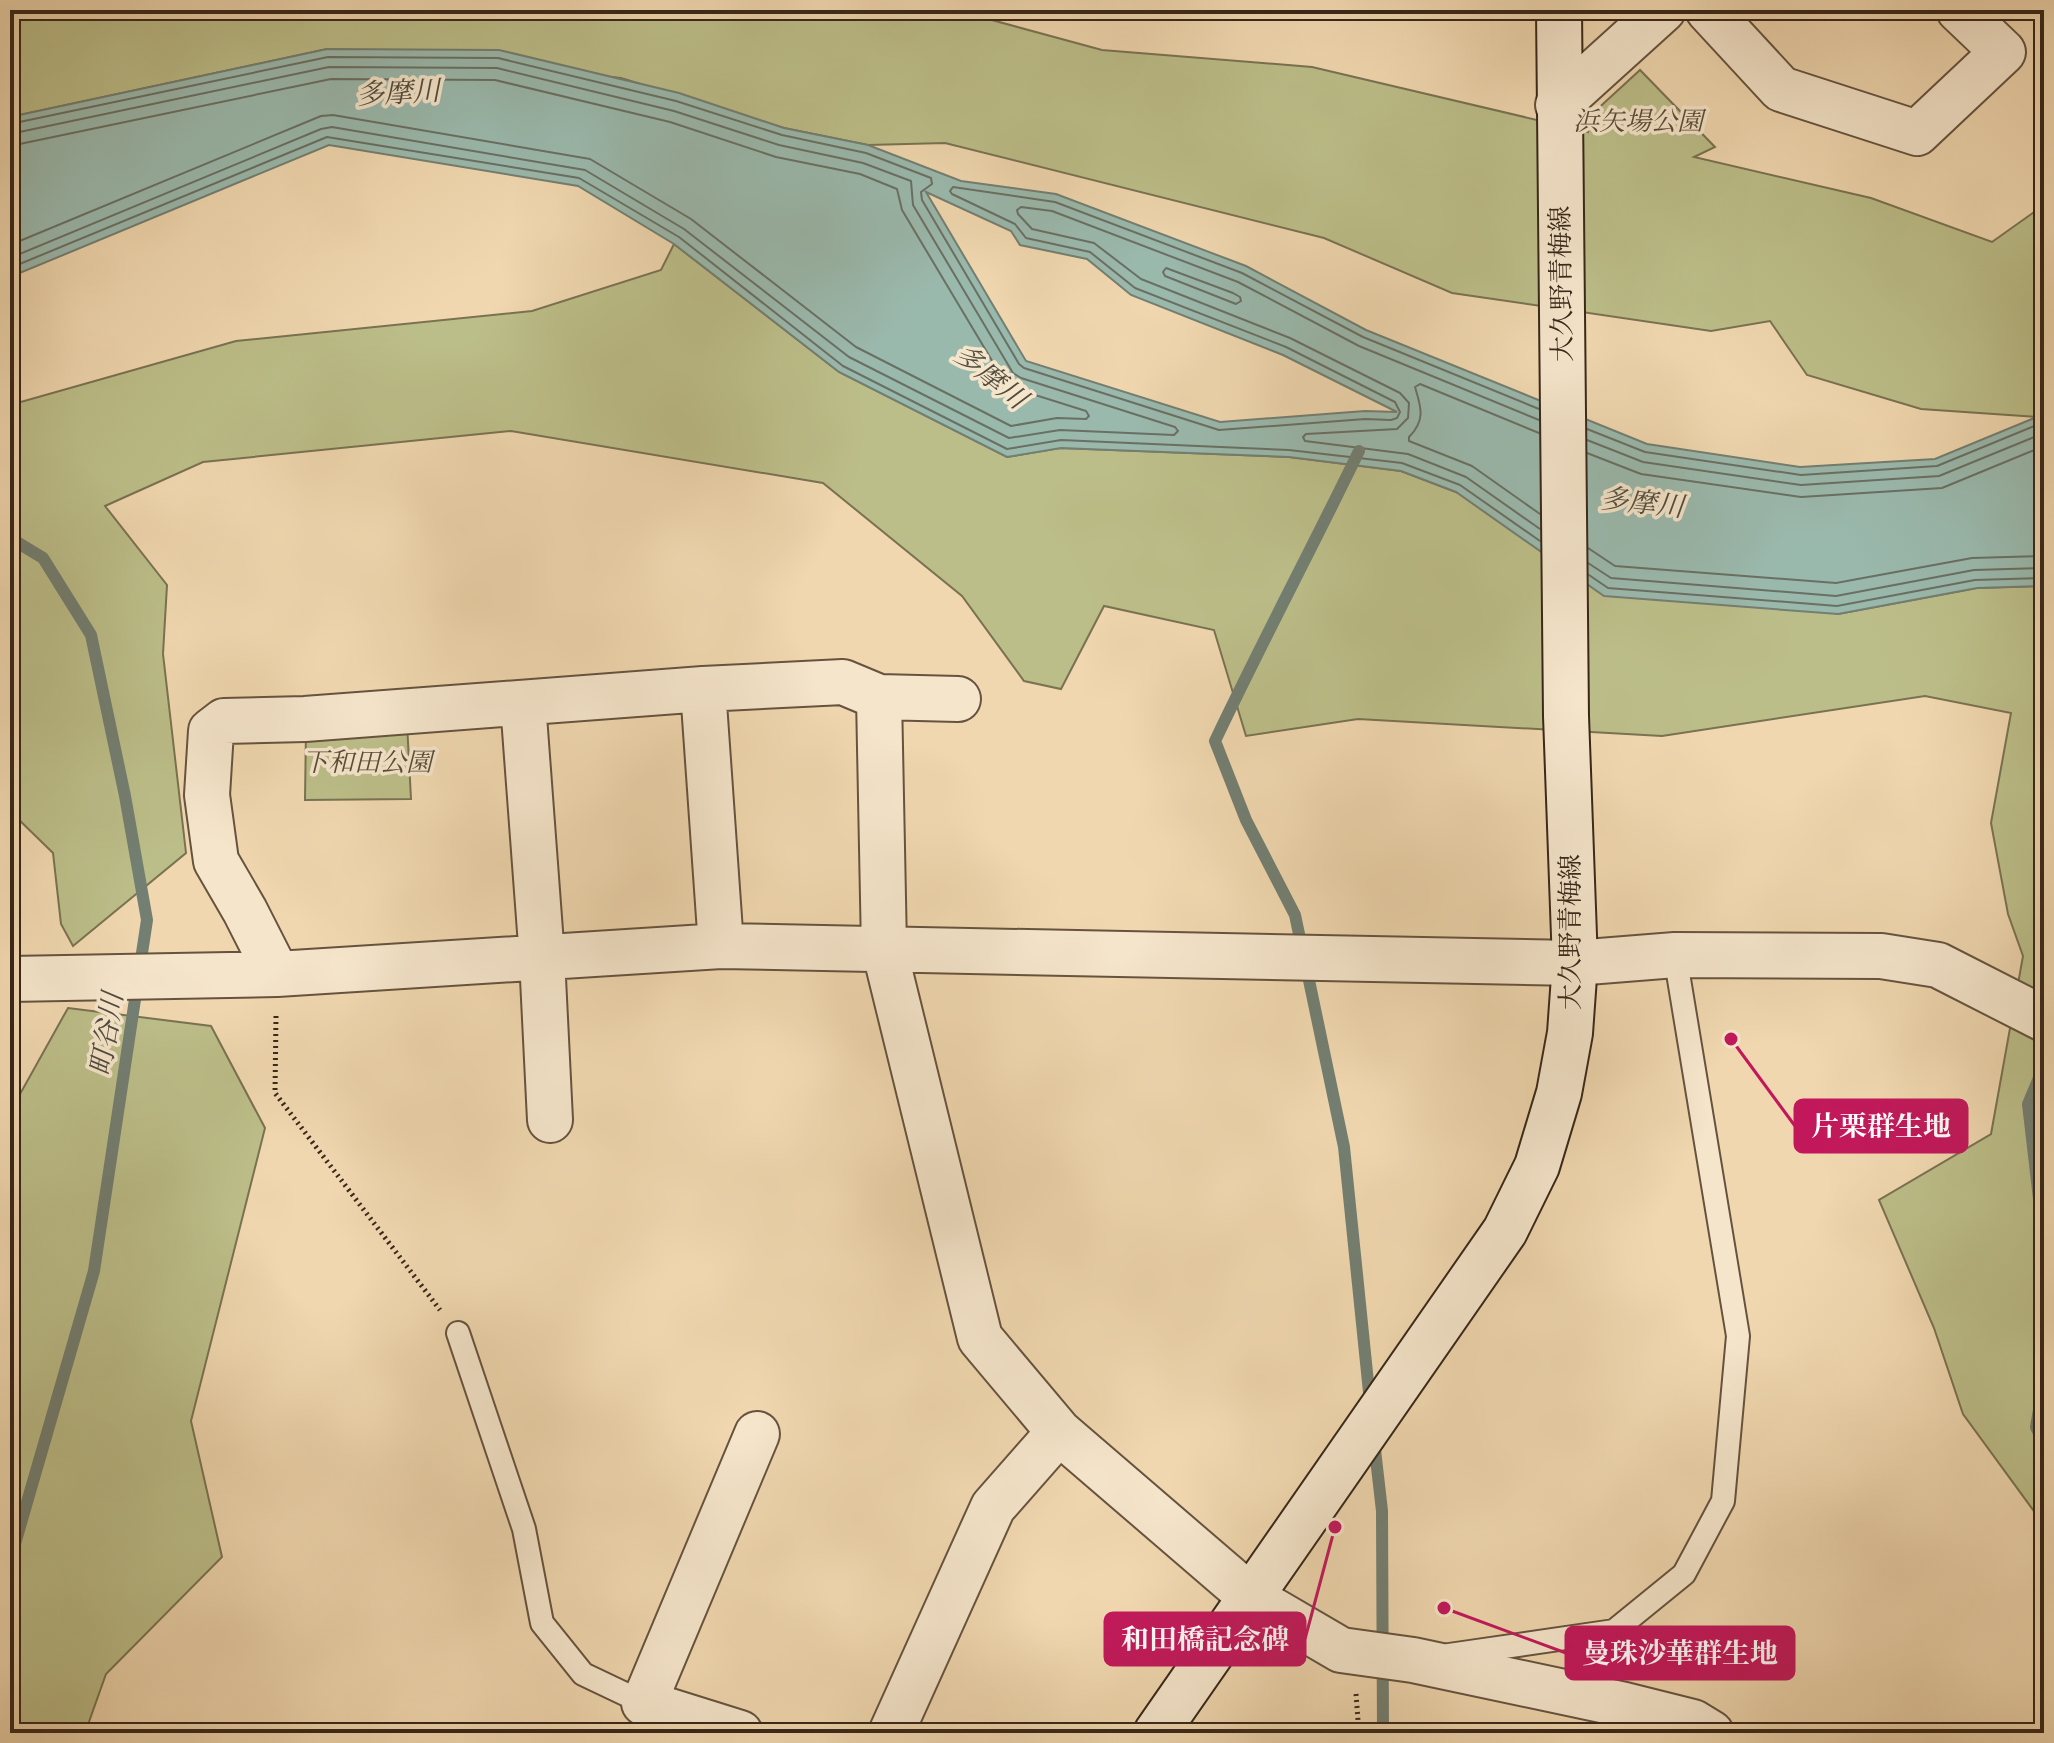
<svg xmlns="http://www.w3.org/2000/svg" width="2054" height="1743" font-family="'IM FELL Double Pica','Noto Serif JP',serif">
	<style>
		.green { fill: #bcbe89; stroke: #7a7252; stroke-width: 2 }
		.water { fill: #9ab9ad; stroke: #737f72; stroke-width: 2; fill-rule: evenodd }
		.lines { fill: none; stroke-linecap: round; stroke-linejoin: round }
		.shore { stroke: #697064; stroke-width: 2 }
		.stream { stroke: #737f72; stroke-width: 12 }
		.service-casing { stroke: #66533f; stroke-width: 26 }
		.minor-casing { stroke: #66533f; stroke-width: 48 }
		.secondary-casing { stroke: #38271a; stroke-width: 48 }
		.path { stroke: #38271a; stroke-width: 5; stroke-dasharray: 2 4; stroke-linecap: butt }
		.service { stroke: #f5e5cb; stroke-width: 22 }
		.minor { stroke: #f5e5cb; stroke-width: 44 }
		.secondary { stroke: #f5e5cb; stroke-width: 44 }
		.labels { text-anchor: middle; stroke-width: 7; stroke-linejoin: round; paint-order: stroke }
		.park-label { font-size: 26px; font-style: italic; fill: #594d36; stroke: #f5e5cb }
		.street-label { font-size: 26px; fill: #38271a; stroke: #f5e5cb }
		.water-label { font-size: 28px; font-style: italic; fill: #504c3f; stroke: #f5e5cb }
		.leader { fill: none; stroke: #c2185b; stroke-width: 3 }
		.callout-dot { fill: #c2185b; stroke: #f5e5cb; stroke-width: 3 }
		.callout { fill: #c2185b; stroke: #c2185b; stroke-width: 3 }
		.callout-label { font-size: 28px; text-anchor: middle; font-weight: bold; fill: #fff }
	</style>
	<rect width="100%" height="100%" fill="#f0d7af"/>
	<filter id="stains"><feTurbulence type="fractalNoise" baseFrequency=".0025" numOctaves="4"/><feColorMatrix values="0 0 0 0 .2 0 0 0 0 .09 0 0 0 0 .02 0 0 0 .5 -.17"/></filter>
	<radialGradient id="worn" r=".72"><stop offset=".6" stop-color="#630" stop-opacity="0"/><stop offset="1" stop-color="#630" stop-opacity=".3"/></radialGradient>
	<!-- green -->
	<path class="green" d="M10 10H955L1102 50 1312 67 1588 132 1592 114 1640 70 1715 147 1694 157 1871 198 1992 242 2044 205V414L2036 417 1921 409 1807 375 1770 321 1711 331 1452 293 1324 238 945 143 868 145 784 128 621 78 327 49 10 117Z
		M674 244 839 372 1007 457 1060 448 1289 457 1401 471 1456 492 1838 614 1977 588 2044 586V1525L1963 1414 1934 1328 1879 1200 1991 1134 2023 956 2008 914 1991 823 2011 713 1925 696 1662 736 1358 719 1246 736 1214 630 1104 606 1061 689 1024 681 962 596 823 483 511 431 203 462 105 506 167 585 163 654 186 853 73 946 61 924 53 853 10 811V405L236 341 532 311 661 270Z
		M407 723 411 799 305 800 306 728Z
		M68 1008 211 1026 265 1128 191 1421 222 1557 106 1674 85 1733H10V1112Z"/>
	<!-- water -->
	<path class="water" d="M327 49 499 50 679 93 784 128 868 145 961 181 1056 194 1246 266 1366 330 1647 444 1800 467 1935 459 2044 414V586L1977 588 1838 614 1604 596 1456 492 1401 471 1289 457 1061 448 1007 457 839 372 674 244 578 186 329 145 10 277V117ZM926 192 1011 231 1020 245 1087 259 1131 295 1283 355 1397 412 1365 411 1220 422 1026 361Z"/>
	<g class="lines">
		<!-- shore -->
		<path class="shore" d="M10 124 328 57 498 58 676 101 782 135 866 153 931 178 932 184 921 192 922 200 1019 364 1024 368 1219 430 1365 419 1391 420 1397 418 1400 412 1395 402 1286 347 1135 288 1090 252 1026 238 1015 224 952 194 950 191 953 187 1055 202 1242 273 1363 337 1539 409
			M10 134 329 67 497 68 674 111 779 145 863 163 911 181 913 205 1013 373 1021 378 1175 427 1178 431 1174 435 1060 430 1009 438 849 357 684 229 585 170 332 127 321 129 10 258
			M10 146 331 79 495 80 670 122 776 157 860 174 897 189 902 210 1003 379 1016 389 1086 411 1089 416 1086 419 1057 418 1011 426 856 347 691 219 590 159 333 115 321 116 10 245
			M10 268 327 137 579 178 679 237 843 366 1007 449 1061 440 1289 450 1402 463 1460 485 1540 541
			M1166 268 1233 293 1240 297 1241 301 1236 304 1165 276 1163 272Z
			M1539 420 1359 346 1238 282 1052 211 1021 207 1017 210 1018 214 1032 229 1094 243 1141 279 1290 338 1400 393 1409 403 1408 418 1397 429 1306 434 1303 437 1305 441 1408 454 1466 477 1540 529
			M1587 429 1645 452 1801 475 1937 466 2044 422
			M1539 433 1420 384 1415 387C1421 407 1426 420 1409 437V441L1472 466 1540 514
			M1587 440 1643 462 1801 485 1939 476 2044 433
			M1587 453 1641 474 1801 497 1942 488 2044 446
			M1588 548 1615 566 1836 583 1972 558 2044 556
			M1588 563 1611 578 1836 596 1974 570 2044 568
			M1589 575 1608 588 1837 606 1975 580 2044 578"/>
		<!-- stream -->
		<path class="stream" d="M10 538 43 558 91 635 125 796 147 920 94 1271 10 1561
			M1302 948 1295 915 1246 820 1215 741C1261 644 1312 548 1359 451
			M1306 966 1344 1147 1370 1402
			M2044 1066 2028 1104 2044 1242
			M2044 1381 2036 1427 2044 1443
			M1374 1441 1382 1511 1383 1733"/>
		<!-- service casing -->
		<g class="service-casing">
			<path id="service" d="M458 1333 524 1529 542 1623 583 1674 644 1703
				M1449 1655 1614 1631 1684 1574 1723 1501 1738 1336 1675 955"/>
		</g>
		<!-- minor casing -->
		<g class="minor-casing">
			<path id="minor" d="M1708 10 1781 89 1917 133 2003 52 1959 10
				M1558 105 1663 10
				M703 689 721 946
				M879 697 884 948 980 1338 1059 1432 1252 1598 1341 1650 1413 1660 1625 1705 1693 1722 1711 1733
				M523 703 542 958 550 1120
				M277 974 245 911 216 861 207 795 211 731 224 721 305 719 703 689 843 682 879 697 958 699
				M10 979 277 974 721 946 1575 963 1675 955 1881 956 1938 965 2044 1019
				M740 1733 644 1703 757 1434
				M891 1733 993 1507 1059 1432"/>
		</g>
		<!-- secondary casing -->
		<g class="secondary-casing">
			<path id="secondary" d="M1156 1733 1505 1231 1537 1166 1559 1093 1570 1033 1575 963 1566 716 1559 10"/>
		</g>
		<!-- path -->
		<path class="path" d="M276 1016 275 1093 440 1310
			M1356 1694 1359 1733"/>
		<!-- service -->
		<use href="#service" class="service"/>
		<!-- minor -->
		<use href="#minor" class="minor"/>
		<!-- secondary -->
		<use href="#secondary" class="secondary"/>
	</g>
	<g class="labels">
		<!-- park labels -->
		<g class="park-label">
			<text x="1638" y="130">浜矢場公園</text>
			<text x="367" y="771">下和田公園</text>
		</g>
		<!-- street labels -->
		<g class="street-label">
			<text transform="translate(1561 284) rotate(-91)" y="9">大久野青梅線</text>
			<text transform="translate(1570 932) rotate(-90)" y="9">大久野青梅線</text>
		</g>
		<!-- water labels -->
		<g class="water-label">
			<text transform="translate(398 92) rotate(-3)" y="10">多摩川</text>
			<text transform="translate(991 376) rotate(39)" y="10">多摩川</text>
			<text transform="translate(1642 502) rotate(6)" y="10">多摩川</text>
			<text transform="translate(106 1034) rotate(-81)" y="10">町谷川</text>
		</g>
	</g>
	<!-- callouts -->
	<path class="leader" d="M1731 1039L1795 1126M1335 1527L1305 1639M1444 1608L1566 1653"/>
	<g class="callout-dot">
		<circle cx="1731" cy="1039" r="8"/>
		<circle cx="1335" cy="1527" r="8"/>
		<circle cx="1444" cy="1608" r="8"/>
	</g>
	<g class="callout">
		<rect x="1795" y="1100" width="172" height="52" rx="8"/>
		<rect x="1105" y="1613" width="200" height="52" rx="8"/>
		<rect x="1566" y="1627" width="228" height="52" rx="8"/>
	</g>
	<g class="callout-label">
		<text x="1881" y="1136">片栗群生地</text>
		<text x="1205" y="1649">和田橋記念碑</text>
		<text x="1680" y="1663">曼珠沙華群生地</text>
	</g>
	<!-- margin -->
	<rect width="2054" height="1743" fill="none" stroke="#f0d7af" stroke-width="40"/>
	<rect x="12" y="12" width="2030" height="1719" fill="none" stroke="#38271a" stroke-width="4"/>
	<rect x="20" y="20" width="2014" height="1703" fill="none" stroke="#38271a" stroke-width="2"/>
	<rect width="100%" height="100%" filter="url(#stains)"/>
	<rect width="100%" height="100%" fill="url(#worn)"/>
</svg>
